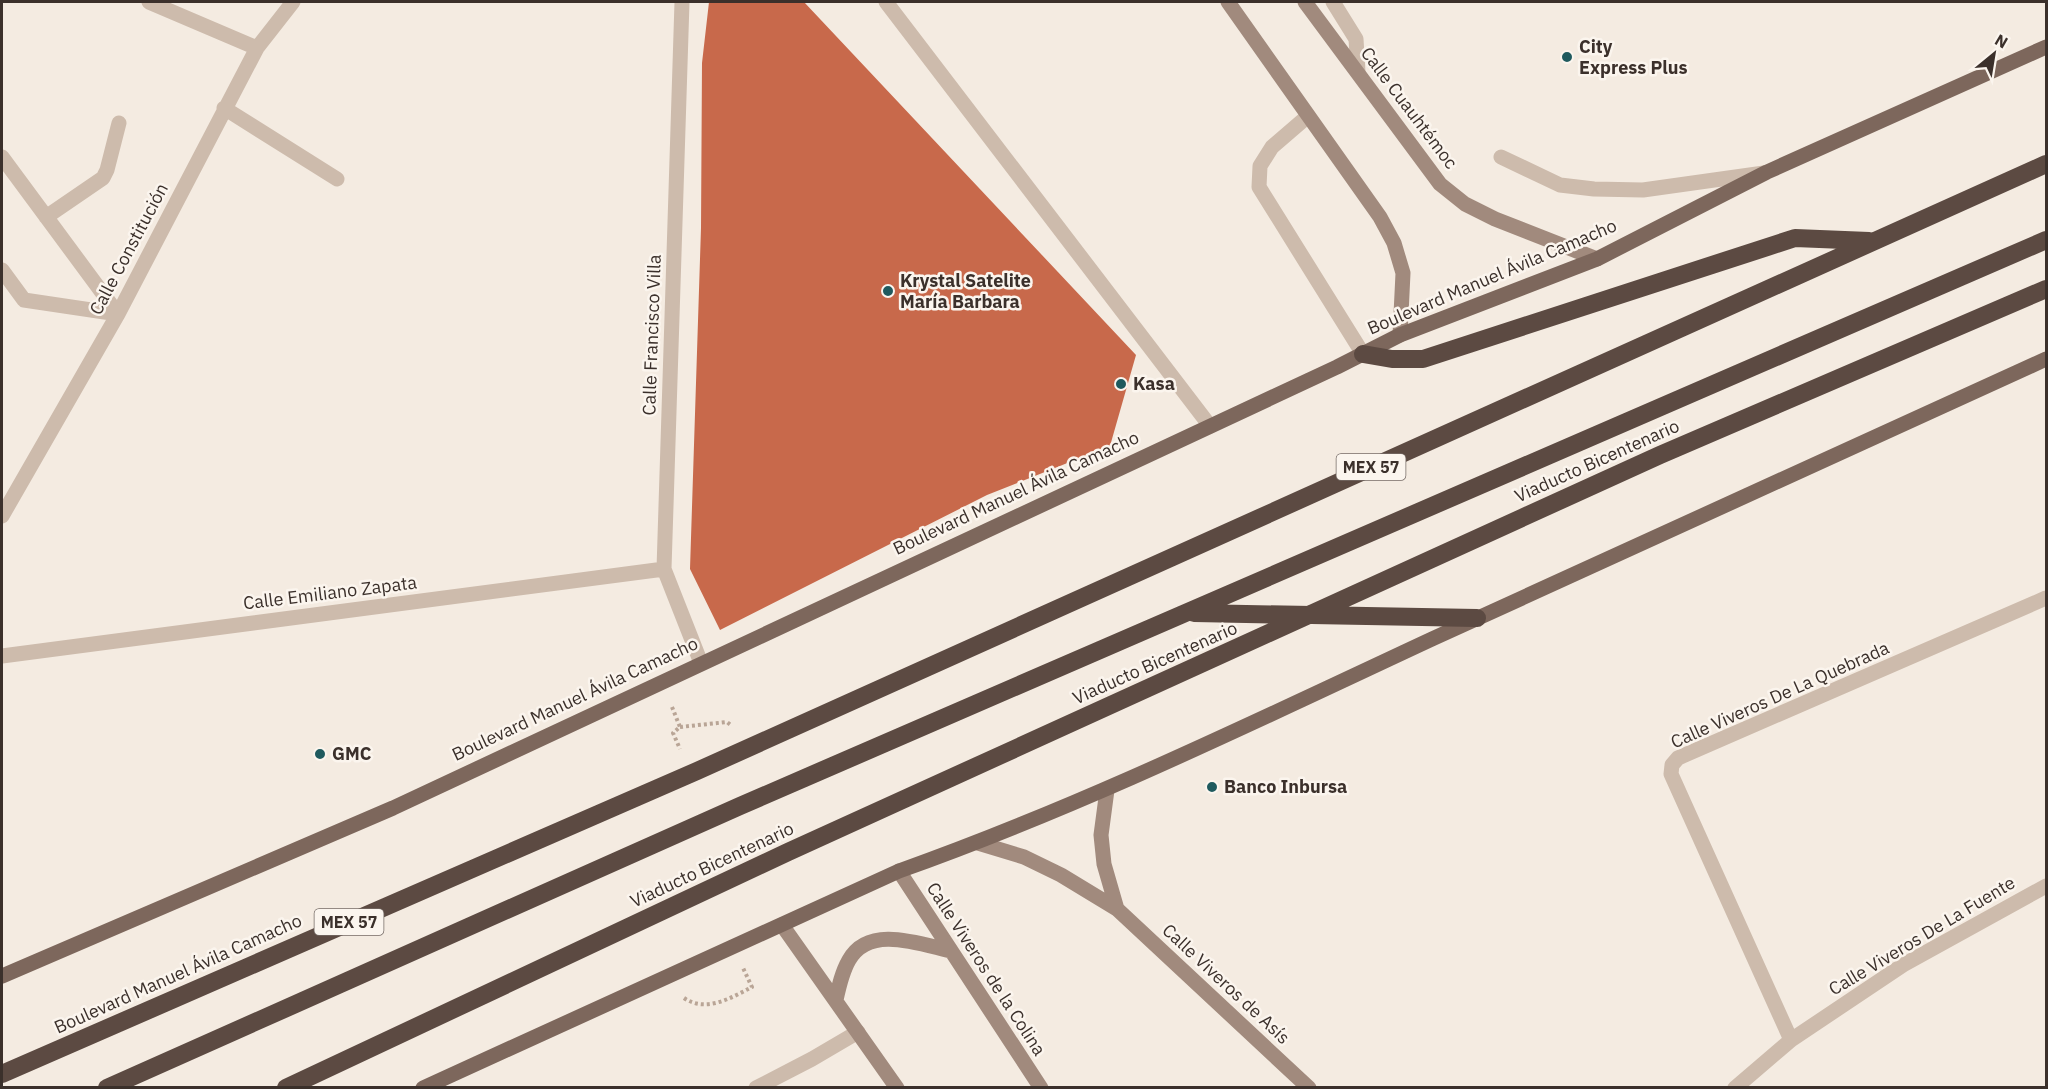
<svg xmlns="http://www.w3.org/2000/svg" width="2048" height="1089" font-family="'IBM Plex Sans',sans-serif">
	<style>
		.building { fill: #c8694b }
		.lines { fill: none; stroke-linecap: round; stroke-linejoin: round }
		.path { stroke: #b9a596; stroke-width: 4; stroke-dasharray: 3 3; stroke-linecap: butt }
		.lane { stroke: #cdbbac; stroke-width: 15 }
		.street { stroke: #cdbbac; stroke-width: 15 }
		.secondary { stroke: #a18a7d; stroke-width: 15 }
		.primary { stroke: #7d675c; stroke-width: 15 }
		.highway { stroke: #5c4a42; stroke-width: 18 }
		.poi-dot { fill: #1f5a5e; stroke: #fbf5ee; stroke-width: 2 }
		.labels { text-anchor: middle; stroke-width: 5; stroke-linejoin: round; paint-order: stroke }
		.shield { fill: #fbf5ee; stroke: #756b66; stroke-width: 1.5 }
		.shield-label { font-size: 16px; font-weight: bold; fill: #3b302b }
		.poi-label { font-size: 18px; font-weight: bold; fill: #3b302b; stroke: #fbf5ee; text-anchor: start }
		.street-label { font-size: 18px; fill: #3b302b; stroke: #fbf5ee }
	</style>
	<rect width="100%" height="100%" fill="#f4ebe1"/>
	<!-- building -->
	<path class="building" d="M709 2H804L1136 355 1110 446 987 495 720 630 690 569 701 228 702 63Z"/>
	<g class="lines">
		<!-- path -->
		<path class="path" d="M672 707 680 727 673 733 680 749
			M680 727 727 722 732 726
			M684 998C706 1013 731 998 752 987L743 968"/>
		<!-- lane -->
		<path class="lane" d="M886 2 1210 426
			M1333 2 1356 39 1358 72
			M1308 116 1272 147 1260 166 1259 187 1363 354
			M1501 157 1560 185 1594 189 1643 190 1764 173"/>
		<!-- street -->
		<path class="street" d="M149 2 257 48
			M682 2 664 569 701 663
			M224 108 337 179
			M2 157 118 314
			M46 217 103 178 107 170 119 123
			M2 270 24 300 118 314
			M2 516 118 314 257 48 293 2
			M2 656 664 569
			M1791 1040 1671 774 1672 765 1678 758 2046 598
			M756 1088 812 1059 858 1032
			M1735 1088 1791 1040 1903 965 2046 886"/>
		<!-- secondary -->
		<path class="secondary" d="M1228 2 1380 217 1394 243 1403 273 1400 335
			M1305 2 1440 184 1465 204 1495 219 1597 259
			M1107 790 1101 835 1104 864 1117 909
			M978 843 1024 857 1061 875 1117 909 1309 1088
			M899 871 1041 1088
			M782 925 897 1088
			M836 1000C839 986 842 972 849 960 869 924 920 944 951 951"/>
		<!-- primary -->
		<path class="primary" d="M2 976 393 808 1337 367 1400 335 1597 259 1767 172 2046 47
			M423 1088 899 871C1082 806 1256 721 1432 639 1636 545 1841 452 2046 359"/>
		<!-- highway -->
		<path class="highway" d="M1363 354 1392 359H1423L1795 238 1869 241
			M1194 613 1477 618
			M2 1074 697 771 2046 164
			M107 1088 740 806 2046 240
			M286 1088 788 852 1660 455 2046 289"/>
	</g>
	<!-- markers -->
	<g class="poi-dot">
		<circle cx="1567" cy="57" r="6"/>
		<circle cx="888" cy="291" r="6"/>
		<circle cx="1121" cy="384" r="6"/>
		<circle cx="320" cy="754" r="6"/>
		<circle cx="1212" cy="787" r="6"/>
	</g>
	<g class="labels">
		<!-- shield labels -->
		<g class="shield">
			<rect x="1336.5" y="454" width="69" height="26" rx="4.5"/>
			<rect x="314.5" y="909" width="69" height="26" rx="4.5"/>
		</g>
		<g class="shield-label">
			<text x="1371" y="473">MEX 57</text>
			<text x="349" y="928">MEX 57</text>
		</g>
		<!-- poi labels -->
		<g class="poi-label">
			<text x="1579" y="53">City<tspan x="1579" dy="21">Express Plus</tspan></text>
			<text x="900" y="287">Krystal Satelite<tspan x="900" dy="21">María Barbara</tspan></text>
			<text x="1133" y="390">Kasa</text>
			<text x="332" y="760">GMC</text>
			<text x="1224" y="793">Banco Inbursa</text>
		</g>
		<!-- street labels -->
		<g class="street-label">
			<text transform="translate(1409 108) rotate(53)" y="6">Calle Cuauhtémoc</text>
			<text transform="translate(129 249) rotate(-62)" y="6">Calle Constitución</text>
			<text transform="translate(1492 277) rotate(-23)" y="6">Boulevard Manuel Ávila Camacho</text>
			<text transform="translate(652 335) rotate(-88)" y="6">Calle Francisco Villa</text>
			<text transform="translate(1597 461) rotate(-24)" y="6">Viaducto Bicentenario</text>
			<text transform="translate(1016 493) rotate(-25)" y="6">Boulevard Manuel Ávila Camacho</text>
			<text transform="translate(330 593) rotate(-7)" y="6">Calle Emiliano Zapata</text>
			<text transform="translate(1155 663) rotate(-24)" y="6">Viaducto Bicentenario</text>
			<text transform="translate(1780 695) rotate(-24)" y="6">Calle Viveros De La Quebrada</text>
			<text transform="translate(575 699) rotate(-25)" y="6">Boulevard Manuel Ávila Camacho</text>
			<text transform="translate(712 865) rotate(-25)" y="6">Viaducto Bicentenario</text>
			<text transform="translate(1922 936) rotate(-31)" y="6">Calle Viveros De La Fuente</text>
			<text transform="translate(986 969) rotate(57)" y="6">Calle Viveros de la Colina</text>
			<text transform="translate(178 974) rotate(-24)" y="6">Boulevard Manuel Ávila Camacho</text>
			<text transform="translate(1226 984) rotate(43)" y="6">Calle Viveros de Asís</text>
		</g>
	</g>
	<!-- border -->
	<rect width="2048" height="1089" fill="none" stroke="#3b302b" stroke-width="6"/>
	<!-- north arrow -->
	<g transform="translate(1994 54) rotate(30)" stroke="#fbf5ee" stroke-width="4.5" paint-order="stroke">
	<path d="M0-4.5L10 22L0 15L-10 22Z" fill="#3b302b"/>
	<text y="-9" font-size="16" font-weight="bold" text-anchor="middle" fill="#3b302b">N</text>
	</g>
</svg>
